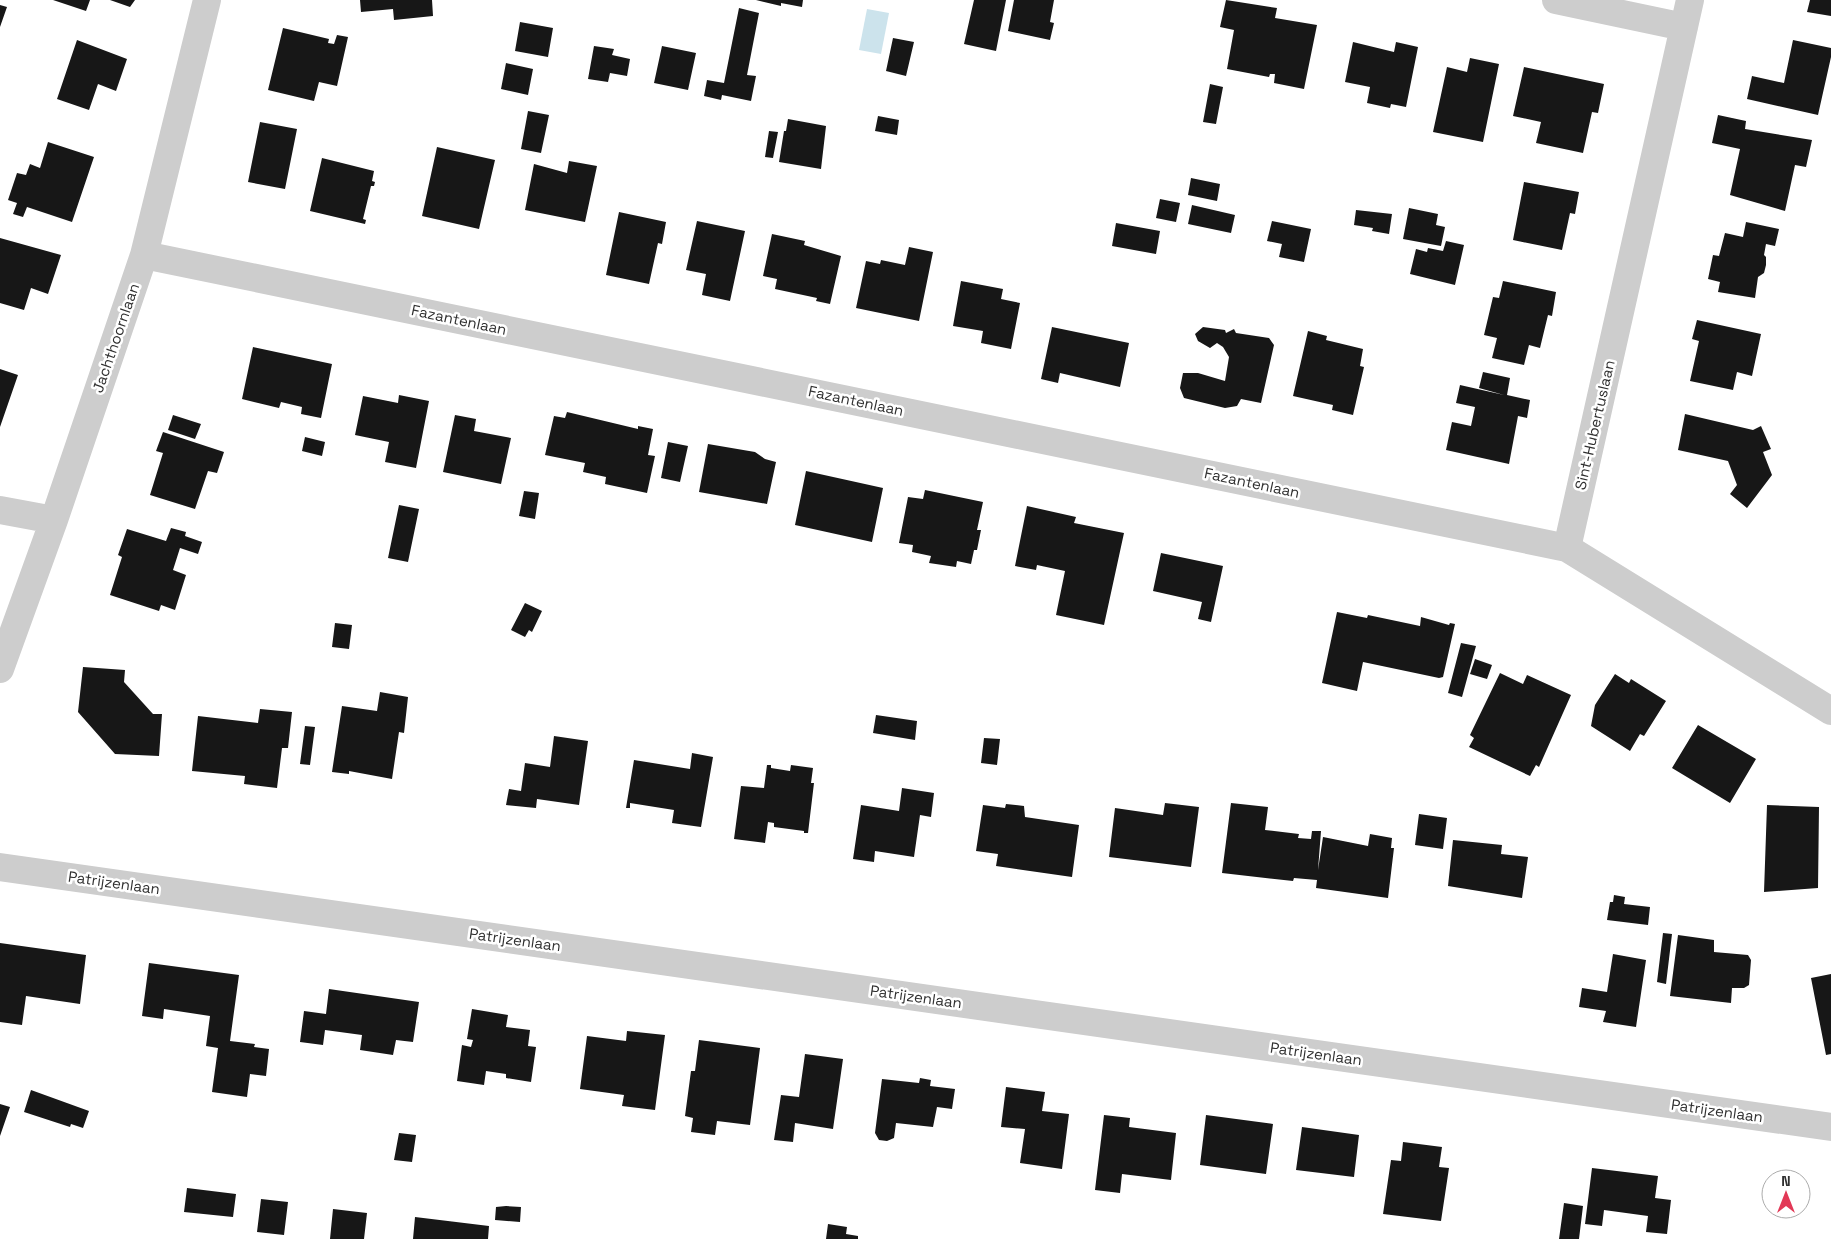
<svg xmlns="http://www.w3.org/2000/svg" width="1831" height="1239" font-family="'Space Grotesk',sans-serif">
	<style>
		.water { fill: #cce3ec }
		.building { fill: #171717 }
		.lines { fill: none; stroke-linecap: round; stroke-linejoin: round }
		.street { stroke: #cdcdcd; stroke-width: 28 }
		.labels { text-anchor: middle; stroke-width: 5; stroke-linejoin: round; paint-order: stroke }
		.street-label { font-size: 15px; fill: #303030; stroke: #fff }
	</style>
	<rect width="100%" height="100%" fill="#fff"/>
	<!-- water -->
	<path class="water" d="M867 9 889 13 881 54 859 50Z"/>
	<!-- building -->
	<path class="building" d="M53 0H90L86 11Z
		M110 0H135L130 7Z
		M360 0H432L433 16 394 20 393 9 361 12Z
		M756 0H803L802 7 781 3V6Z
		M974 0H1006L996 51 964 44Z
		M1014 0H1054L1050 22 1054 23 1050 40 1008 31Z
		M1226 0 1277 8 1275 18 1317 25 1304 89 1274 83 1275 74H1270L1269 77 1227 69 1234 30 1220 27Z
		M1810 0H1831V16L1807 12Z
		M0 5 7 7 0 27Z
		M739 8 759 13 747 75 756 76 751 101 722 95 721 100 704 96 707 80 724 83Z
		M520 22 553 28 548 57 515 51Z
		M283 28 329 39 328 43 334 44 337 35 348 37 337 86 319 82 314 101 268 90Z
		M893 38 914 42 906 76 886 71Z
		M77 40 127 59 116 91 98 84 89 110 57 99Z
		M1793 40 1831 48V57L1818 115 1747 99 1752 76 1784 83Z
		M1353 42 1394 52 1396 42 1418 47 1406 107 1391 104 1390 108 1367 103 1370 87 1345 82Z
		M594 46 614 49 612 55 630 59 627 76 610 73 608 82 588 79Z
		M662 46 696 53 688 90 654 83Z
		M1470 58 1499 64 1483 142 1433 132 1447 67 1467 72Z
		M506 63 533 69 528 95 501 89Z
		M1524 67 1604 84 1598 113 1592 112 1583 153 1536 143 1541 122 1513 116Z
		M1210 84 1223 87 1216 124 1203 122Z
		M528 111 549 115 541 153 521 149Z
		M1718 115 1746 121 1745 129 1812 140 1806 167 1795 165 1785 211 1730 195 1740 149 1712 143Z
		M878 116 899 120 897 135 875 131Z
		M788 119 826 126 821 169 779 162 784 131H786Z
		M260 122 297 129 285 189 248 182Z
		M769 131 778 132 773 158 765 157Z
		M48 142 94 157 72 222 27 207 23 217 13 214 17 203 8 200 17 173 26 175 30 164 40 168Z
		M437 147 495 160 479 229 422 216Z
		M322 158 374 171 372 181 375 182 374 186H371L363 219 366 220 365 224 310 211Z
		M569 161 597 166 585 222 525 210 534 164 567 173Z
		M1191 178 1220 184 1217 201 1188 195Z
		M1524 182 1579 192 1575 214 1570 213 1562 250 1513 240Z
		M1160 199 1180 203 1176 222 1156 218Z
		M1192 205 1235 215 1231 233 1188 224Z
		M1409 208 1438 214 1436 225 1445 227 1441 246 1403 239Z
		M1356 210 1392 214 1389 234 1372 231 1373 228 1354 225Z
		M619 212 666 222 662 244 658 243 649 284 606 275Z
		M697 221 745 231 730 301 702 295 706 274 686 270Z
		M1272 221 1311 229 1304 262 1279 257 1282 244 1267 241Z
		M1746 222 1779 229 1775 246 1766 244 1764 255 1766 257V265L1764 273 1758 277 1755 298 1718 292 1720 282 1708 279 1713 255 1719 256 1725 233 1743 237Z
		M1116 223 1160 231 1156 254 1112 246Z
		M772 234 805 241 804 245 841 256 830 304 816 301 817 298 775 289 777 279 763 276Z
		M0 238 61 255 48 294 31 288 24 310 0 303Z
		M1446 241 1464 245 1455 285 1410 274 1416 249 1427 252 1428 248 1443 251Z
		M909 247 933 252 919 321 856 308 866 261 880 264 881 260 905 265Z
		M961 281 1003 289 1001 299 1020 303 1011 349 981 343 983 331 953 326Z
		M1503 281 1556 292 1552 316 1548 315 1540 348 1529 345 1524 365 1492 358 1497 338 1484 335 1493 297 1499 298Z
		M1697 320 1761 334 1752 376 1737 372 1733 390 1690 381 1699 341 1692 339Z
		M1052 327 1129 343 1120 387 1060 373 1058 383 1041 379Z
		M1203 327 1225 330 1226 333 1234 329 1236 333 1269 338 1274 345 1261 403 1241 399 1237 406 1225 408 1184 398 1180 388 1183 373H1198L1225 381 1229 357 1223 347 1217 343 1210 348 1198 341 1195 334Z
		M1308 331 1327 336 1326 340 1363 349 1360 366 1364 367 1353 415 1332 410 1333 405 1293 396Z
		M253 347 332 364 321 418 301 414 302 407 281 402 279 408 242 399Z
		M0 369 18 375 0 427Z
		M1483 372 1510 378 1507 395 1530 400 1527 418 1518 416 1509 464 1446 450 1452 422 1471 426 1475 407 1456 403 1460 385 1504 395 1479 388Z
		M399 395 429 401 416 468 385 462 389 442 355 435 363 396 398 403Z
		M567 412 638 429V426L653 429 648 455 655 456 647 493 605 484 606 477 583 472 585 463 545 455 554 416 565 418Z
		M1685 414 1753 430 1761 426 1771 449 1763 452 1772 475 1747 508 1730 494 1737 485 1728 461 1678 450Z
		M173 415 201 424 195 439 168 430Z
		M455 415 476 419 474 431 511 438 501 484 443 472Z
		M163 432 224 452 217 473 208 471 195 509 150 495 163 453 156 451Z
		M305 437 325 442 322 456 302 451Z
		M668 442 688 446 680 482 661 478Z
		M708 444 755 452 765 459 776 462 767 504 699 492Z
		M806 471 883 488 872 542 795 525Z
		M925 490 983 502 977 530H981L977 550H974L971 564 957 561 956 567 929 563 931 556 912 552 913 545 899 543 908 497 923 499Z
		M524 491 539 493 535 519 519 516Z
		M399 505 419 509 408 562 388 558Z
		M1027 506 1076 517 1074 523 1124 533 1104 625 1056 615 1065 571 1037 565 1036 570 1015 566Z
		M171 528 186 532 185 536 202 542 198 554 180 548 173 570 186 575 175 610 161 605 159 611 110 595 122 557 118 555 127 529 166 541Z
		M1161 553 1223 566 1211 622 1198 619 1202 602 1153 591Z
		M525 603 542 611 532 632 529 630 525 637 511 630Z
		M1337 612 1367 618 1368 615 1420 626 1421 617 1449 625 1450 623 1455 624 1443 677 1439 678 1363 662 1357 691 1322 683Z
		M335 623 352 625 349 649 332 647Z
		M1461 643 1476 646 1462 697 1448 693Z
		M1475 659 1492 665 1487 679 1470 674Z
		M83 667 125 670 124 682 153 714H162L159 756 115 754 78 712Z
		M1500 673 1523 684 1527 675 1571 695 1539 767 1536 765 1530 776 1469 747 1474 738 1470 735Z
		M1615 674 1629 683 1631 679 1666 701 1644 736 1640 734 1630 751 1591 726 1595 705Z
		M380 692 408 697 404 733 399 732 392 779 349 771V774L332 772 342 706 377 711Z
		M260 709 292 712 288 748H282L277 788 244 784 245 776 192 771 198 716 258 723Z
		M876 715 917 721 915 740 873 733Z
		M1698 725 1756 759 1730 803 1672 768Z
		M305 726 315 727 310 765 300 764Z
		M554 736 588 741 579 805 537 799 536 808 506 805 509 789 521 791 525 763 550 767Z
		M984 738 1000 739 997 765 981 763Z
		M692 753 713 757 701 827 672 823 674 810 630 803V808H626L634 760 690 769Z
		M767 765H771V768L790 771 791 765 813 768 811 783H814L808 833H804V831L774 827V823L768 822 765 843 734 839 741 786 764 788Z
		M902 788 934 793 931 817 920 815 914 857 875 851 874 862 853 859 861 805 899 811Z
		M1165 803 1199 807 1191 867 1109 857 1115 808 1163 815Z
		M1231 803 1268 807 1265 830 1299 834 1298 838 1311 839 1312 831H1321L1318 870 1323 837 1368 846 1370 834 1392 838 1391 848H1394L1388 898 1316 888 1317 880 1294 878 1293 881 1222 873Z
		M1006 804 1024 806 1025 817 1079 825 1072 877 996 866 998 854 976 851 983 805 1005 808Z
		M1767 805 1819 807 1818 888 1764 892Z
		M1419 814 1447 818 1443 849 1415 845Z
		M1453 840 1502 845 1501 854 1528 857 1522 898 1448 886Z
		M1614 895 1625 897 1624 904 1650 907 1648 925 1607 920 1610 902H1613Z
		M1663 933 1672 934 1666 984 1657 982Z
		M1678 935 1714 940V952L1748 955 1751 960 1749 985 1744 988H1732L1731 1003 1670 996Z
		M0 943 86 955 80 1004 26 996 22 1025 0 1022Z
		M1613 954 1646 960 1636 1027 1603 1022 1606 1011 1579 1007 1582 988 1607 992Z
		M149 963 239 975 230 1041 255 1044 254 1047 269 1049 266 1076 250 1074 247 1097 212 1092 218 1048 206 1046 210 1016 164 1009 163 1019 142 1016Z
		M1831 974V1054L1826 1055 1811 978Z
		M329 989 419 1002 413 1042 396 1040 393 1055 360 1050 362 1035 325 1030 323 1045 300 1042 304 1011 326 1014Z
		M472 1009 508 1015 506 1027 530 1030 528 1046 536 1047 531 1082 506 1078V1074L486 1071 484 1085 457 1081 462 1045 471 1047 473 1040 467 1039Z
		M627 1031 665 1035 655 1110 622 1106 624 1095 580 1089 587 1036 626 1041Z
		M699 1040 760 1048 750 1125 717 1121 715 1135 691 1132 693 1118 685 1116 691 1071H695Z
		M805 1054 843 1059 833 1129 795 1123 793 1142 774 1140 781 1095 799 1097Z
		M920 1078 931 1080 930 1086 955 1089 952 1109 937 1107 933 1127 896 1123 894 1138 887 1141 879 1140 875 1133 882 1079 919 1083Z
		M1006 1087 1045 1092 1042 1111 1069 1114 1062 1169 1020 1163 1025 1129 1001 1127Z
		M31 1090 89 1111 83 1128 71 1124 70 1127 24 1112Z
		M0 1104 10 1107 0 1136Z
		M1104 1115 1130 1118 1129 1127 1176 1133 1171 1180 1122 1174 1120 1193 1095 1190Z
		M1206 1115 1273 1124 1266 1174 1200 1165Z
		M1302 1127 1359 1135 1354 1177 1296 1170Z
		M399 1133 416 1135 412 1162 394 1160Z
		M1403 1142 1442 1147 1439 1167 1449 1168 1441 1221 1383 1214 1391 1160 1401 1161Z
		M1592 1168 1658 1176 1655 1198 1671 1200 1667 1234 1646 1232 1648 1216 1604 1210 1602 1226 1585 1224Z
		M187 1188 236 1194 233 1217 184 1212Z
		M261 1199 288 1202 284 1235 257 1232Z
		M1564 1203 1583 1206 1579 1239H1559Z
		M506 1206 521 1207 520 1222 495 1220 496 1207Z
		M333 1209 367 1213 364 1239H330Z
		M415 1217 489 1226 488 1239H413Z
		M828 1224 847 1227 846 1234 858 1236V1239H826Z"/>
	<g class="lines">
		<!-- street -->
		<path class="street" d="M1556 0 1684 27
			M144 255 1567 548 1831 711
			M0 510 54 520
			M1567 548 1690 0
			M0 669 54 520 144 255 207 0
			M0 867 1831 1127"/>
	</g>
	<g class="labels">
		<!-- street labels -->
		<g class="street-label">
			<text transform="translate(459 320) rotate(12)" y="5">Fazantenlaan</text>
			<text transform="translate(116 338) rotate(-71)" y="5">Jachthoornlaan</text>
			<text transform="translate(856 401) rotate(12)" y="5">Fazantenlaan</text>
			<text transform="translate(1595 425) rotate(-77)" y="5">Sint-Hubertuslaan</text>
			<text transform="translate(1252 483) rotate(12)" y="5">Fazantenlaan</text>
			<text transform="translate(114 883) rotate(8)" y="5">Patrijzenlaan</text>
			<text transform="translate(515 940) rotate(8)" y="5">Patrijzenlaan</text>
			<text transform="translate(916 997) rotate(8)" y="5">Patrijzenlaan</text>
			<text transform="translate(1316 1054) rotate(8)" y="5">Patrijzenlaan</text>
			<text transform="translate(1717 1111) rotate(8)" y="5">Patrijzenlaan</text>
		</g>
	</g>
	<!-- north arrow -->
	<g transform="translate(1786 1194)"><circle r="24" fill="#ffffff" stroke="#acacac"/>
	<path d="M0-4L9 19L0 12L-9 19Z" fill="#e23856"/>
	<text y="-8" font-size="14" font-weight="bold" text-anchor="middle" fill="#303030">N</text>
	</g>
</svg>
